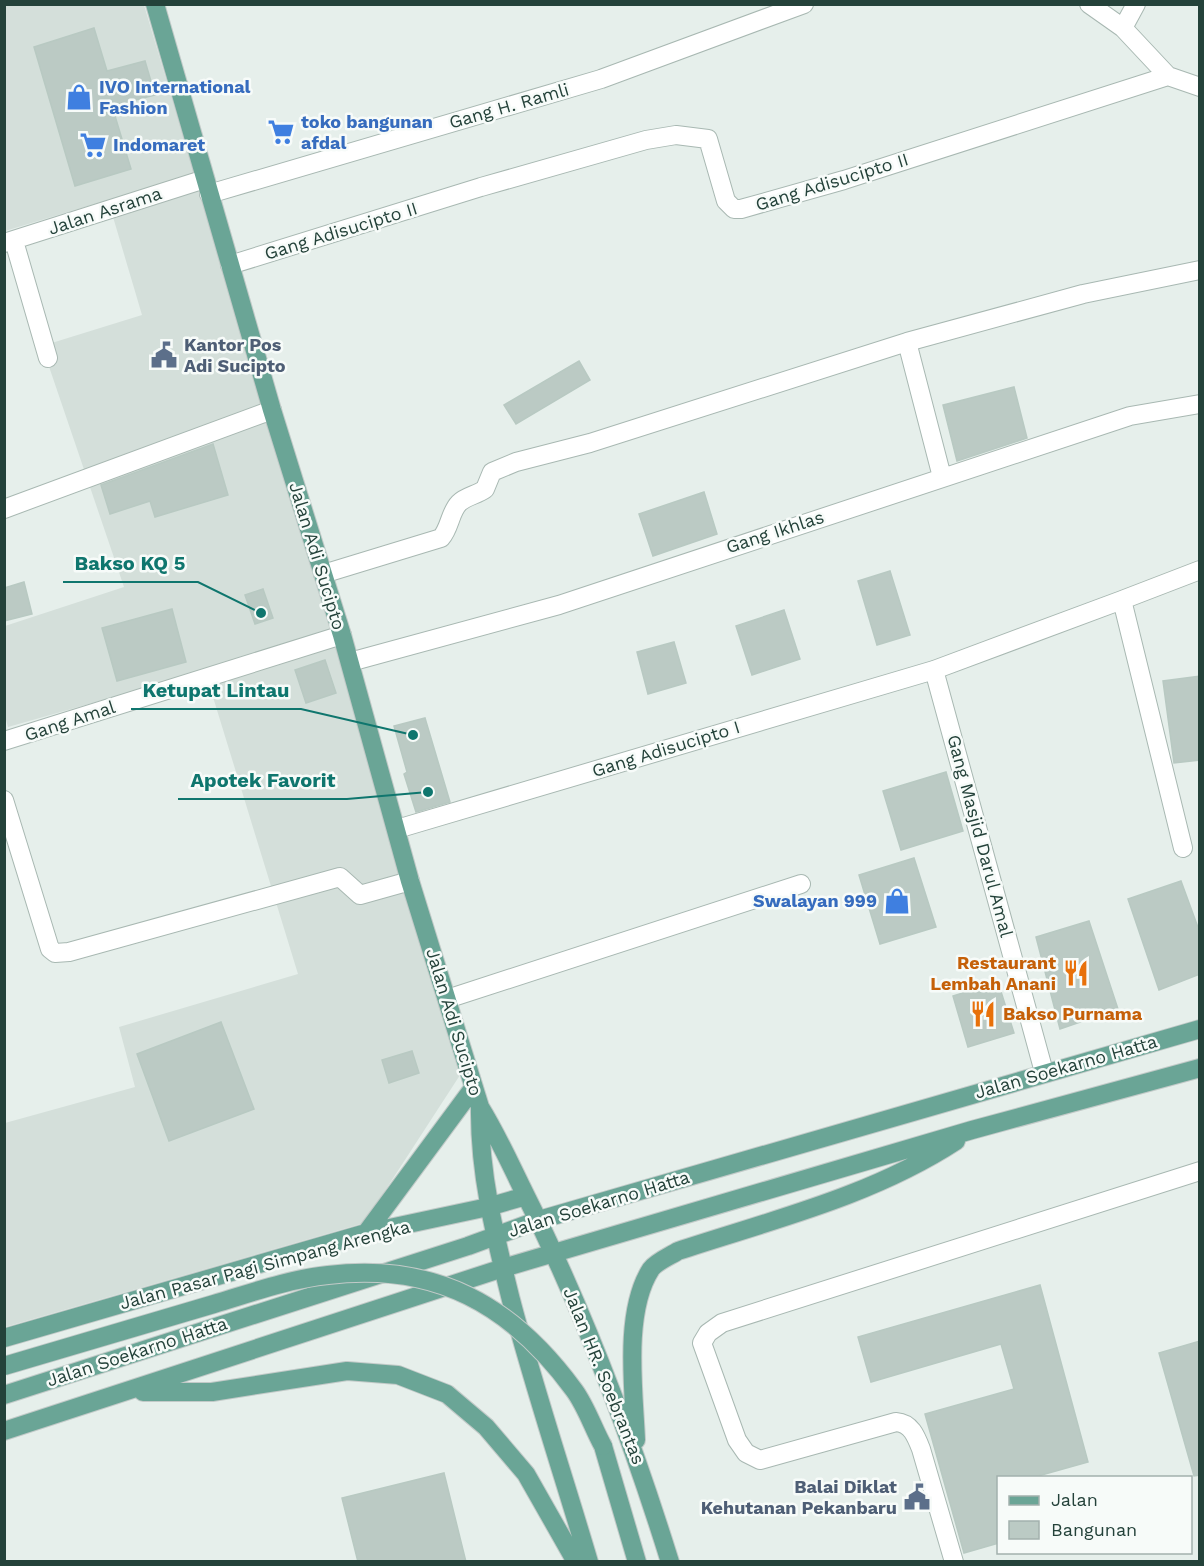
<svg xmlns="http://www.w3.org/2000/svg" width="1204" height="1566" font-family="'Work Sans',sans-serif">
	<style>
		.built { fill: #d4dfda }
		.building { fill: #bbcac4; stroke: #b8c9c2; stroke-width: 1.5 }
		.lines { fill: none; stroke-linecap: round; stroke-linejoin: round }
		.minor-casing { stroke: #a8b8b2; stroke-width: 20 }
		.major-casing { stroke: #c2cac8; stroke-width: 20 }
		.minor { stroke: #fff; stroke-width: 18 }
		.major { stroke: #6aa596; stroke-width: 18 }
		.major-bridge-casing { stroke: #c2cac8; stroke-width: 20; stroke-linecap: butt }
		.major-bridge { stroke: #6aa596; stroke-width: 18 }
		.labels { text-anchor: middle; stroke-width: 5; stroke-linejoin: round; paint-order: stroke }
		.shop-label { font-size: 18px; font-weight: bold; fill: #366cbe; stroke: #f7fbf9; text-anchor: start }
		.street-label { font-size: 18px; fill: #24423a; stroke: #f7fbf9 }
		.service-label { font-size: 18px; font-weight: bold; fill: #4e5e75; stroke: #f7fbf9; text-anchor: start }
		.food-label { font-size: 18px; font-weight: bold; fill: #c56008; stroke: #f7fbf9; text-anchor: end }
		.leader { fill: none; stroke: #0f766e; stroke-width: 2 }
		.callout-dot { fill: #0f766e; stroke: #f7fbf9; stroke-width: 2 }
		.callout-label { font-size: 20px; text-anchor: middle; font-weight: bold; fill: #0f766e; stroke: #f7fbf9; stroke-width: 5; stroke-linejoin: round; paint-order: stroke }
	</style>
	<rect width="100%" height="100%" fill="#e6efeb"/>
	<!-- built -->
	<path class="built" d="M5 5H144L462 1072 364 1223 5 1327V1123L135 1087 119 1027 298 974 205 671 8 727 5 716V626L124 587 42 346 142 315 108 200 5 231Z"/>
	<!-- building -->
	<path class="building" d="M94 28 107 71 145 61 155 95 112 106 131 169 75 186 34 47Z
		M579 361 590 380 516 424 504 405Z
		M1014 387 1027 438 957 461 943 405Z
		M213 444 228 495 155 517 150 501 110 514 101 485Z
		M704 492 717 534 653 556 639 514Z
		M890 571 910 635 877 645 858 581Z
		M24 582 32 614 4 621V588Z
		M263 589 273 618 255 624 245 595Z
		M172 609 186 662 117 681 102 628Z
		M784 610 800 659 752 675 736 626Z
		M674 642 686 683 648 694 637 652Z
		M325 660 336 693 306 703 295 670Z
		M1200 676V760L1174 763 1163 681Z
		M425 718 450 802 416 812 404 774 407 772 394 726Z
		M946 772 963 831 901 850 883 791Z
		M914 858 936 927 880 944 859 875Z
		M1181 881 1200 933V974L1159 990 1128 899Z
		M1089 921 1118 1009 1060 1029 1036 937Z
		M998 982 1014 1033 968 1047 953 996Z
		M221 1022 254 1109 169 1141 137 1054Z
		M412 1051 419 1073 389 1083 382 1060Z
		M1040 1285 1088 1462 1031 1478H999V1543L964 1553 925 1414 1014 1389 1001 1344 871 1382 858 1337Z
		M1200 1341V1475L1194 1476 1159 1353Z
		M444 1473 466 1562H358L342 1498Z"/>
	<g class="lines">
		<!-- minor casing -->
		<g class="minor-casing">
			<path id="minor" d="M1089 4 1123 28 1168 76
				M1123 28 1136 4
				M209 194 601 79 804 4
				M14 241 48 358
				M4 243 205 179
				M230 265 481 187 646 140 676 135 708 139 726 201 734 209H741L844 180 1168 76 1200 87
				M907 342 1083 294 1200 270
				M4 509 272 410
				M323 574 441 538C450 528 450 512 459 503 466 496 477 495 485 489L492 472 516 462 590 443 907 342 942 477
				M1122 600 1200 570
				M350 662 559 605 1130 416 1200 404
				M934 670 1044 1072
				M4 741 342 635
				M4 800 50 949 55 953 69 952 340 877 360 895 410 881
				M397 829 934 670 1122 600 1183 848
				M447 999 801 884
				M954 1562 921 1449C916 1436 911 1423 896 1422L760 1460 746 1453 737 1440 702 1343 708 1333 722 1323 1200 1171"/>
		</g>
		<!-- major casing -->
		<g class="major-casing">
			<path id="major" d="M155 4 272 410 342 635 410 881 480 1107C498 1136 511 1166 526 1196 585 1313 631 1437 670 1562
				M480 1107C479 1173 495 1236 511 1300 534 1388 563 1474 589 1562
				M366 1233 474 1087
				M4 1338 366 1233 488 1207 526 1196
				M143 1392H212L347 1371 398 1375 447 1394 486 1427 526 1474 576 1562
				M4 1395 468 1246 539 1220 1200 1029
				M4 1431 503 1268 972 1130 1200 1068
				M636 1440C634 1392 623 1312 651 1269 656 1262 670 1256 678 1251 772 1220 872 1196 956 1141
				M603 1446 637 1562"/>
		</g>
		<!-- minor -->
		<use href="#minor" class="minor"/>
		<!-- major -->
		<use href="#major" class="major"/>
		<!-- major-bridge casing -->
		<g class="major-bridge-casing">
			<path id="major-bridge" d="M4 1366C74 1345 144 1324 214 1304 251 1293 289 1279 328 1275 435 1262 512 1305 574 1390 586 1406 593 1428 603 1446"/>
		</g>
		<!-- major-bridge -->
		<use href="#major-bridge" class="major-bridge"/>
	</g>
	<!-- icons -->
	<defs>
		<g id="shop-bare" transform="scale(2.07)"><path d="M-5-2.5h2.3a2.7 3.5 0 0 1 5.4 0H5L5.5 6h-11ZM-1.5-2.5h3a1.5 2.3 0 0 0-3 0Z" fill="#3f7fe0" stroke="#f7fbf9" stroke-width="2.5" paint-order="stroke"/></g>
		<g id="supermarket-bare" transform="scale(2.07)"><path d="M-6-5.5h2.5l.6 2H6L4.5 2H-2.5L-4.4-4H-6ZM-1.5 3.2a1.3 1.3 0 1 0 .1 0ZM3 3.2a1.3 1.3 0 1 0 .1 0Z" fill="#3f7fe0" stroke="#f7fbf9" stroke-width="2.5" paint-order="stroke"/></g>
		<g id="civic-bare" transform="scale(2.07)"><path d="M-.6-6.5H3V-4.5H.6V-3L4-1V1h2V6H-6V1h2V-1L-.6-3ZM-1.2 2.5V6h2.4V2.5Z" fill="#5c6f8a" stroke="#f7fbf9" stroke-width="2.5" paint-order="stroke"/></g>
		<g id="restaurant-bare" transform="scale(2.07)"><path d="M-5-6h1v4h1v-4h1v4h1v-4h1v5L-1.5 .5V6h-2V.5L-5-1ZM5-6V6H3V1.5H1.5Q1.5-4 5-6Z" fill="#e8710a" stroke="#f7fbf9" stroke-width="2.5" paint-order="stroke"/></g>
	</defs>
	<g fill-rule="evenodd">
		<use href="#shop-bare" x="79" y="97"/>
		<use href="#supermarket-bare" x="281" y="132"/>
		<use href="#supermarket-bare" x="93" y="145"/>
		<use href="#civic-bare" x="164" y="355"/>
		<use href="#shop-bare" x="897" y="901"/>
		<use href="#restaurant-bare" x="1076" y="973"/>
		<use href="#restaurant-bare" x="983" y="1014"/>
		<use href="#civic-bare" x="917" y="1497"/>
	</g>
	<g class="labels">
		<!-- shop labels -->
		<g class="shop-label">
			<text x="99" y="93">IVO International<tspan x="99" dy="21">Fashion</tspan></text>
			<text x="301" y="128">toko bangunan<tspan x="301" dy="21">afdal</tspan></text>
			<text x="113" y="151">Indomaret</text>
			<text x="877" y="907" text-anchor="end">Swalayan 999</text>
		</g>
		<!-- street labels -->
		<g class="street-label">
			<text transform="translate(509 106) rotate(-16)" y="6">Gang H. Ramli</text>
			<text transform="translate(832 182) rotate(-17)" y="6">Gang Adisucipto II</text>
			<text transform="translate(105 211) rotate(-18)" y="6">Jalan Asrama</text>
			<text transform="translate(341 231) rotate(-17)" y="6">Gang Adisucipto II</text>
			<text transform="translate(775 532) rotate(-18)" y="6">Gang Ikhlas</text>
			<text transform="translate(317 556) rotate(73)" y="6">Jalan Adi Sucipto</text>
			<text transform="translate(70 721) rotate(-18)" y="6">Gang Amal</text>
			<text transform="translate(666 749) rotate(-17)" y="6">Gang Adisucipto I</text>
			<text transform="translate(980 836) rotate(75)" y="6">Gang Masjid Darul Amal</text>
			<text transform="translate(454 1022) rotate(73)" y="6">Jalan Adi Sucipto</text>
			<text transform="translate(1066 1067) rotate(-16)" y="6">Jalan Soekarno Hatta</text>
			<text transform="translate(599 1204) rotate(-17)" y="6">Jalan Soekarno Hatta</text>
			<text transform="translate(265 1265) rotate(-15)" y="6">Jalan Pasar Pagi Simpang Arengka</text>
			<text transform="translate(137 1352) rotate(-18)" y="6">Jalan Soekarno Hatta</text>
			<text transform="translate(604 1376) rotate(68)" y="6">Jalan HR. Soebrantas</text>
		</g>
		<!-- service labels -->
		<g class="service-label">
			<text x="184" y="351">Kantor Pos<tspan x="184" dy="21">Adi Sucipto</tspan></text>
			<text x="897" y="1493" text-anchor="end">Balai Diklat<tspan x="897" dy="21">Kehutanan Pekanbaru</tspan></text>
		</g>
		<!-- food labels -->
		<g class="food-label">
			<text x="1056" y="969">Restaurant<tspan x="1056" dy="21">Lembah Anani</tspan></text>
			<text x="1003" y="1020" text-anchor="start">Bakso Purnama</text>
		</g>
	</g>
	<!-- callouts -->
	<path class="leader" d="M261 613L198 582H63M413 735L301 709H131M428 792L347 799H178"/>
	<g class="callout-dot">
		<circle cx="261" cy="613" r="6"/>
		<circle cx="413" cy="735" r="6"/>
		<circle cx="428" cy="792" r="6"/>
	</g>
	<g class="callout-label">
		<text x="130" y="570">Bakso KQ 5</text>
		<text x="216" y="697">Ketupat Lintau</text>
		<text x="263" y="787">Apotek Favorit</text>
	</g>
	<!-- border -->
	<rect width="1204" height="1566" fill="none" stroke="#24423a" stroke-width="12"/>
	<!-- legend -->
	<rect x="997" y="1476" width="195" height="78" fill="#f7fbf9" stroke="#a3b1ad" stroke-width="1.5"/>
	<rect x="1009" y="1496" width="30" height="9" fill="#6aa596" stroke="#a3b1ad" stroke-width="1.5"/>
	<text x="1051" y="1506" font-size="18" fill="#24423a">Jalan</text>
	<rect x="1009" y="1521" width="30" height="18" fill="#bbcac4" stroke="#a3b1ad" stroke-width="1.5"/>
	<text x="1051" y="1536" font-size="18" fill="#24423a">Bangunan</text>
</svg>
